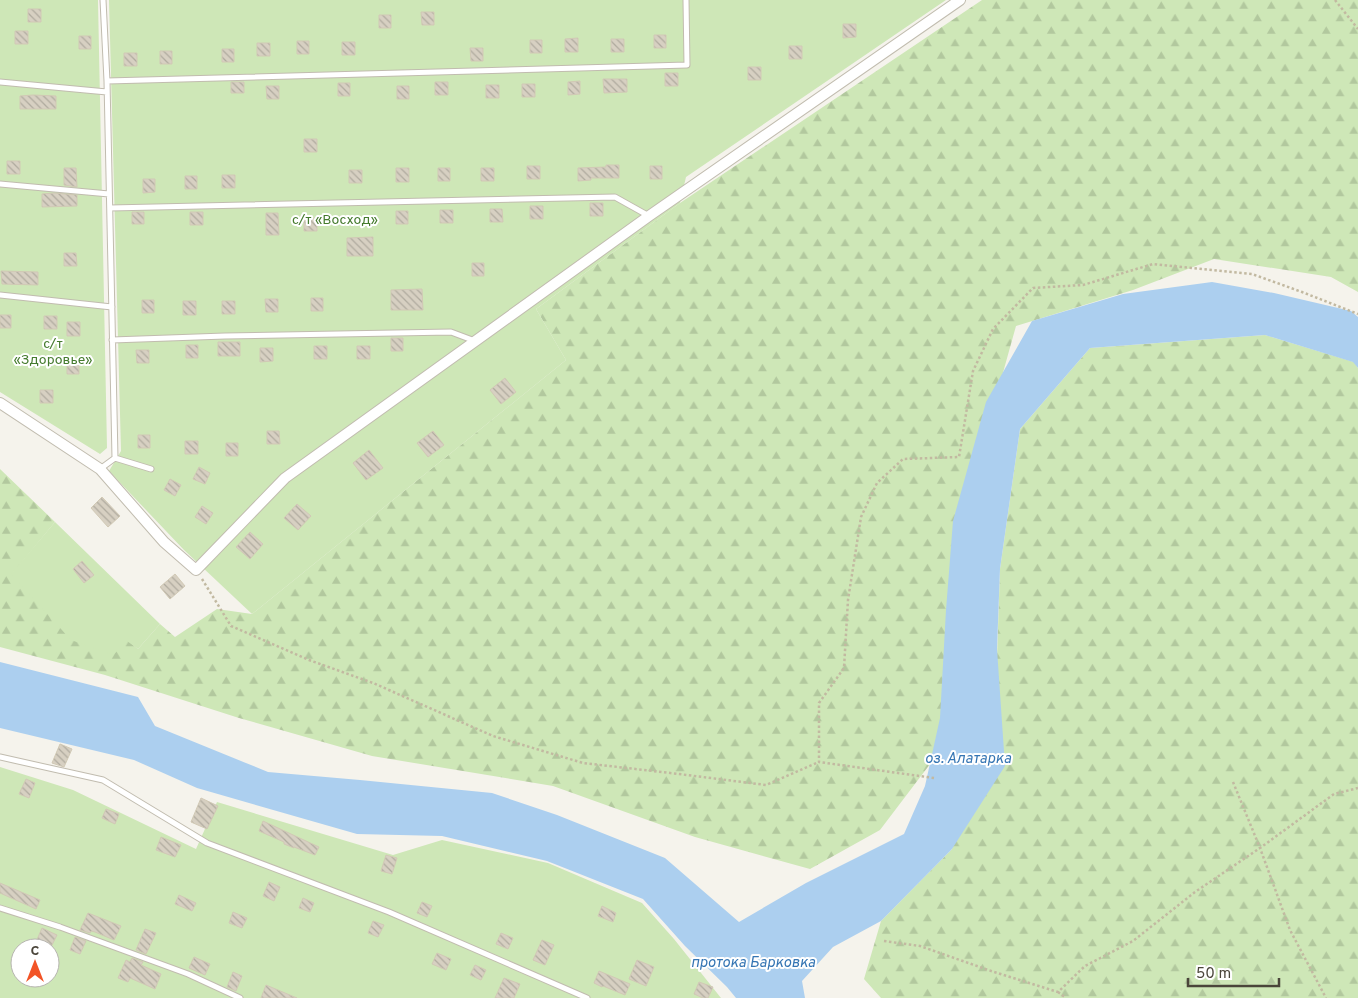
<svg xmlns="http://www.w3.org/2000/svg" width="1358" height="998" font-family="Overpass,sans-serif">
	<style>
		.forest { fill: url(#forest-firs) }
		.garden { fill: #cee7b7; fill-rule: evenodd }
		.water { fill: #accfef }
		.building { fill: url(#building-back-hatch); stroke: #d1c9b5 }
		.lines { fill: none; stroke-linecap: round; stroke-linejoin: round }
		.service-casing { stroke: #c1bcaf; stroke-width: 7 }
		.minor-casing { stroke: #c1bcaf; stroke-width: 12 }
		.path { stroke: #c2b9a1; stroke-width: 2.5; stroke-dasharray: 2.5 2.5; stroke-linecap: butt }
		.service { stroke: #fff; stroke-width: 5 }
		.minor { stroke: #fff; stroke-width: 10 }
		.labels { text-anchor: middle; stroke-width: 4; stroke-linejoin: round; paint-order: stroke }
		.park-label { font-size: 14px; fill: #457b2e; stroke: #fff }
		.water-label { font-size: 15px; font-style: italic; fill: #3575b3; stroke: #fff }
	</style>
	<defs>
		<pattern id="forest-firs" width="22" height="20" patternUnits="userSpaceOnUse" patternTransform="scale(1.25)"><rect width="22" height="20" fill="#cee7b7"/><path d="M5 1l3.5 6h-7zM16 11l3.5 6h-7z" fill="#b2c89e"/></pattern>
		<pattern id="building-back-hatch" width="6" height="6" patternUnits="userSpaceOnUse" patternTransform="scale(1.25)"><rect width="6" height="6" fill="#d7d0c2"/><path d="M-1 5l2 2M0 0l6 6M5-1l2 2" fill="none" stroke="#b0ab9f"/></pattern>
	</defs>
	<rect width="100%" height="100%" fill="#f5f3ec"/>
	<!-- forest -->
	<path class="forest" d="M982 0H1358V292L1331 277 1214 259 1133 290 1016 326 980 455 943 747 880 830 810 869 695 837 553 786 372 756 239 718 105 675 0 647V469L55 522 12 574 127 640 138 649 160 624 175 637 217 609 252 614 566 360 536 309 680 203Z
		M1265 335 1354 362 1358 368V998H881L864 979 881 921 952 849 997 657 1000 569 1020 429 1090 348Z"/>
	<!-- garden -->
	<path class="garden" d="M0 0H98L107 448 100 454 0 392Z
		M109 0H946L686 177 680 203 536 309 566 360 252 614 184 550 109 471 121 451Z
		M55 522 160 624 138 649 127 641 113 655 71 640 11 574Z
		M0 767 73 790 196 849 217 802 393 855 442 840 548 863 642 903 674 939 721 998H0ZM20 948H50V978H20Z"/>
	<!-- water -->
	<path class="water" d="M1212 282 1274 293 1351 311 1358 317V368L1353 362 1265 335 1090 348 1020 429 1000 569 997 649 1005 766 952 849 881 921 833 947 802 981 805 998H736L727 987 685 946 643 899 547 861 442 836 357 834 197 788 134 760 0 728V662L138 697 155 726 268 772 360 780 492 793 557 815 665 858 739 922 806 883 904 834 925 786 940 718 946 610 953 521 986 402 1032 321 1123 294Z"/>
	<!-- building -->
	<path class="building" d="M28 9H41V22H28Z
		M421 12H434V25H422Z
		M379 15H391V28H379Z
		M843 24H856V37L843 38Z
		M15 31H28V44H15Z
		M654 35H666V48H654Z
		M79 36H91V49H79Z
		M578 38V52H565V39Z
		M611 39H624V52H611Z
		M530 40H542V53H530Z
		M297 41H309V54H297Z
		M342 42H355V55H342Z
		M257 43H270V56H257Z
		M789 46H802V59H789Z
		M470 48H483V61H471Z
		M222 49H234V62H222Z
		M160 51H172V64H160Z
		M124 53H137V66H124Z
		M748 67H761V80H748Z
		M665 73H678V86H665Z
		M603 79H627V92L604 93Z
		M580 81V94L568 95V82Z
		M231 82H244V93H231Z
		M435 82H448V95H435Z
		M338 83H350V96H338Z
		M522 84H535V97H522Z
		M486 85H499V98H486Z
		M266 86H279V99H267Z
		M397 86H409V99H397Z
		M33 95 56 96V109H20V96Z
		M304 139H317V152H304Z
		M7 161H20V174H7Z
		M606 165H619V178H591V180L578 181V168L606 167Z
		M527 166H540V179H527Z
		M650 166H662V179H650Z
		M64 168H76L77 187 64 185Z
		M396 168H409V182H396Z
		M438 168H450V181H438Z
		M481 168H494V181H481Z
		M349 170H362V183H349Z
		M222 175H235V188H222Z
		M185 176H197V189H185Z
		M143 179H155V192L143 193Z
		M54 193 77 195V206L42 207V194Z
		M590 203H603V216H590Z
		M530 206H543V219H530Z
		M490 209H502L503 222H490Z
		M440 210H453V223H440Z
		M396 211H408V224H396Z
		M132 212H144V224H132Z
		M190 212H203V225H190Z
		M266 213H278L279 235H266Z
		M304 218H317V231H304Z
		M373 237V256H347V238Z
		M64 253H76L77 266H64Z
		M472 263H484V276H472Z
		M1 271 38 272V285L2 284Z
		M422 289 423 310H391V290Z
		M311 298H323V311H311Z
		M265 299H278V312H266Z
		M142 300H154V313H142Z
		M183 301H196V315H183Z
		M222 301H235V314H222Z
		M0 315H11V328H0Z
		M44 316H57V329H44Z
		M67 322H80V336H67Z
		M391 338H403V351H391Z
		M218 342H240V356H218Z
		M186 345H198V358H186Z
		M314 346H327V359H314Z
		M357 346H370V359H357Z
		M260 348H273V361L260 362Z
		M136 350H149V363H137Z
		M67 361H79V374H67Z
		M505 378 516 392 501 404 490 390Z
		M40 390H53V403H40Z
		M267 431H279L280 444H267Z
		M433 431 444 445 428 457 417 443Z
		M138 435H150V448H138Z
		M185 441H198V454H185Z
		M226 443H238V456H226Z
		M369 450 383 468 366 480 353 463Z
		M199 467 210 473 205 484 193 479Z
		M170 479 181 485 175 496 164 490Z
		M102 497 120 516 108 527 91 508Z
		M297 504 311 516 298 530 284 518Z
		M202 506 213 513 206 524 195 517Z
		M250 532 263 544 250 559 236 547Z
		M82 561 94 575 84 583 73 569Z
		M175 574 185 586 170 599 160 587Z
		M60 744 72 749 64 767 52 763Z
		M26 779 35 783 29 798 19 794Z
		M201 798 218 806 207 829 191 822Z
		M106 809 119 814 115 824 102 818Z
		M263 821 319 847 315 855 294 847V848L284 844V842L259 831Z
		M161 837 181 845 175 857 156 850Z
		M386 855 397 858 392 874 381 871Z
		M269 882 280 887 274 901 263 896Z
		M0 883 40 900 36 909 0 893Z
		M179 895 196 903 192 911 175 904Z
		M303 898 314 903 310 912 299 908Z
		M422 902 432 906 427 917 417 913Z
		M602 906 616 913 613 922 598 916Z
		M233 912 247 918 242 928 229 923Z
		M88 913 121 926 114 940 95 932 91 931 90 933 80 930Z
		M373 921 384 925 378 937 368 933Z
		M42 928 57 935 50 949 36 942Z
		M145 929 156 933 146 954 136 950Z
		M501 933 513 938 508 949 496 944Z
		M75 937 86 941 80 954 70 950Z
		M542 940 554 945 545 965 533 960Z
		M437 953 451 959 446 970 432 964Z
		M194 957 210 964 205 975 189 968Z
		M132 958 143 962 141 965 161 974 155 989 130 978 128 982 118 978 126 960 130 962Z
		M637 960 654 967 646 986 629 979Z
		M475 965 486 970 481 980 470 975Z
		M599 971 630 984 625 995 603 986 602 987 594 983Z
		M233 972 242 976 236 991 227 987Z
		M504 978 520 984 514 998H495Z
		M699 982 713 987 708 998H703L694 994Z
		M266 985 297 998H261Z"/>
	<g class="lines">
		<!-- service casing -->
		<g class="service-casing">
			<path id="service" d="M107 81 687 65 686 0
				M0 82 107 92
				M0 184 109 194
				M110 208 615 197 649 216
				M0 295 112 307
				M112 340 225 336 451 332 475 341
				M115 458 151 469
				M100 469 115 458 107 81 103 0
				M0 757 103 780 207 843 389 912 587 998
				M0 908 60 927 188 974 240 998"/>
		</g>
		<!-- minor casing -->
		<g class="minor-casing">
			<path id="minor" d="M0 403 100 469 164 542 196 570 285 478 649 216 960 0"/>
		</g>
		<!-- path -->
		<path class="path" d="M1335 0 1358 29
			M202 579 231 626 309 660 373 683 493 736 583 763 679 774 766 785 819 762
			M934 778 819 762V703L844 668 848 600 861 517 877 483 903 459 959 457 973 371 993 329 1033 288 1083 285 1153 264 1252 274 1302 292 1358 314
			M1233 782 1260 848 1290 930 1326 998
			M884 941 920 946 994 972 1058 992 1085 966 1133 941 1195 892 1260 848 1334 794 1358 788
			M1058 992 1066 998"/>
		<!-- service -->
		<use href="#service" class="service"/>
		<!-- minor -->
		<use href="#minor" class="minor"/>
	</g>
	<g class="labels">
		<!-- park labels -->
		<g class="park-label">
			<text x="335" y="224">с/т «Восход»</text>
			<text x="53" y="348">с/т<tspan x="53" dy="16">«Здоровье»</tspan></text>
		</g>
		<!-- water labels -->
		<g class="water-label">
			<text x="968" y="763">оз. Алатарка</text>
			<text x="753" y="967">протока Барковка</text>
		</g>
	</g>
	<!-- north arrow -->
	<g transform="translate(35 963)"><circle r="24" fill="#ffffff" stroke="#b7b5b0"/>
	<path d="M0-4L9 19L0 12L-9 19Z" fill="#f25427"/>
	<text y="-8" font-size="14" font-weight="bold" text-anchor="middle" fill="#4a453a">С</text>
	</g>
	<!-- scale -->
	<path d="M1188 978v8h91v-8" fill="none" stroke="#4a453a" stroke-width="2.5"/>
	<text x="1196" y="978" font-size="15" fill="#4a453a" stroke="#ffffff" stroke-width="4" paint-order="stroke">50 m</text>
</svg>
